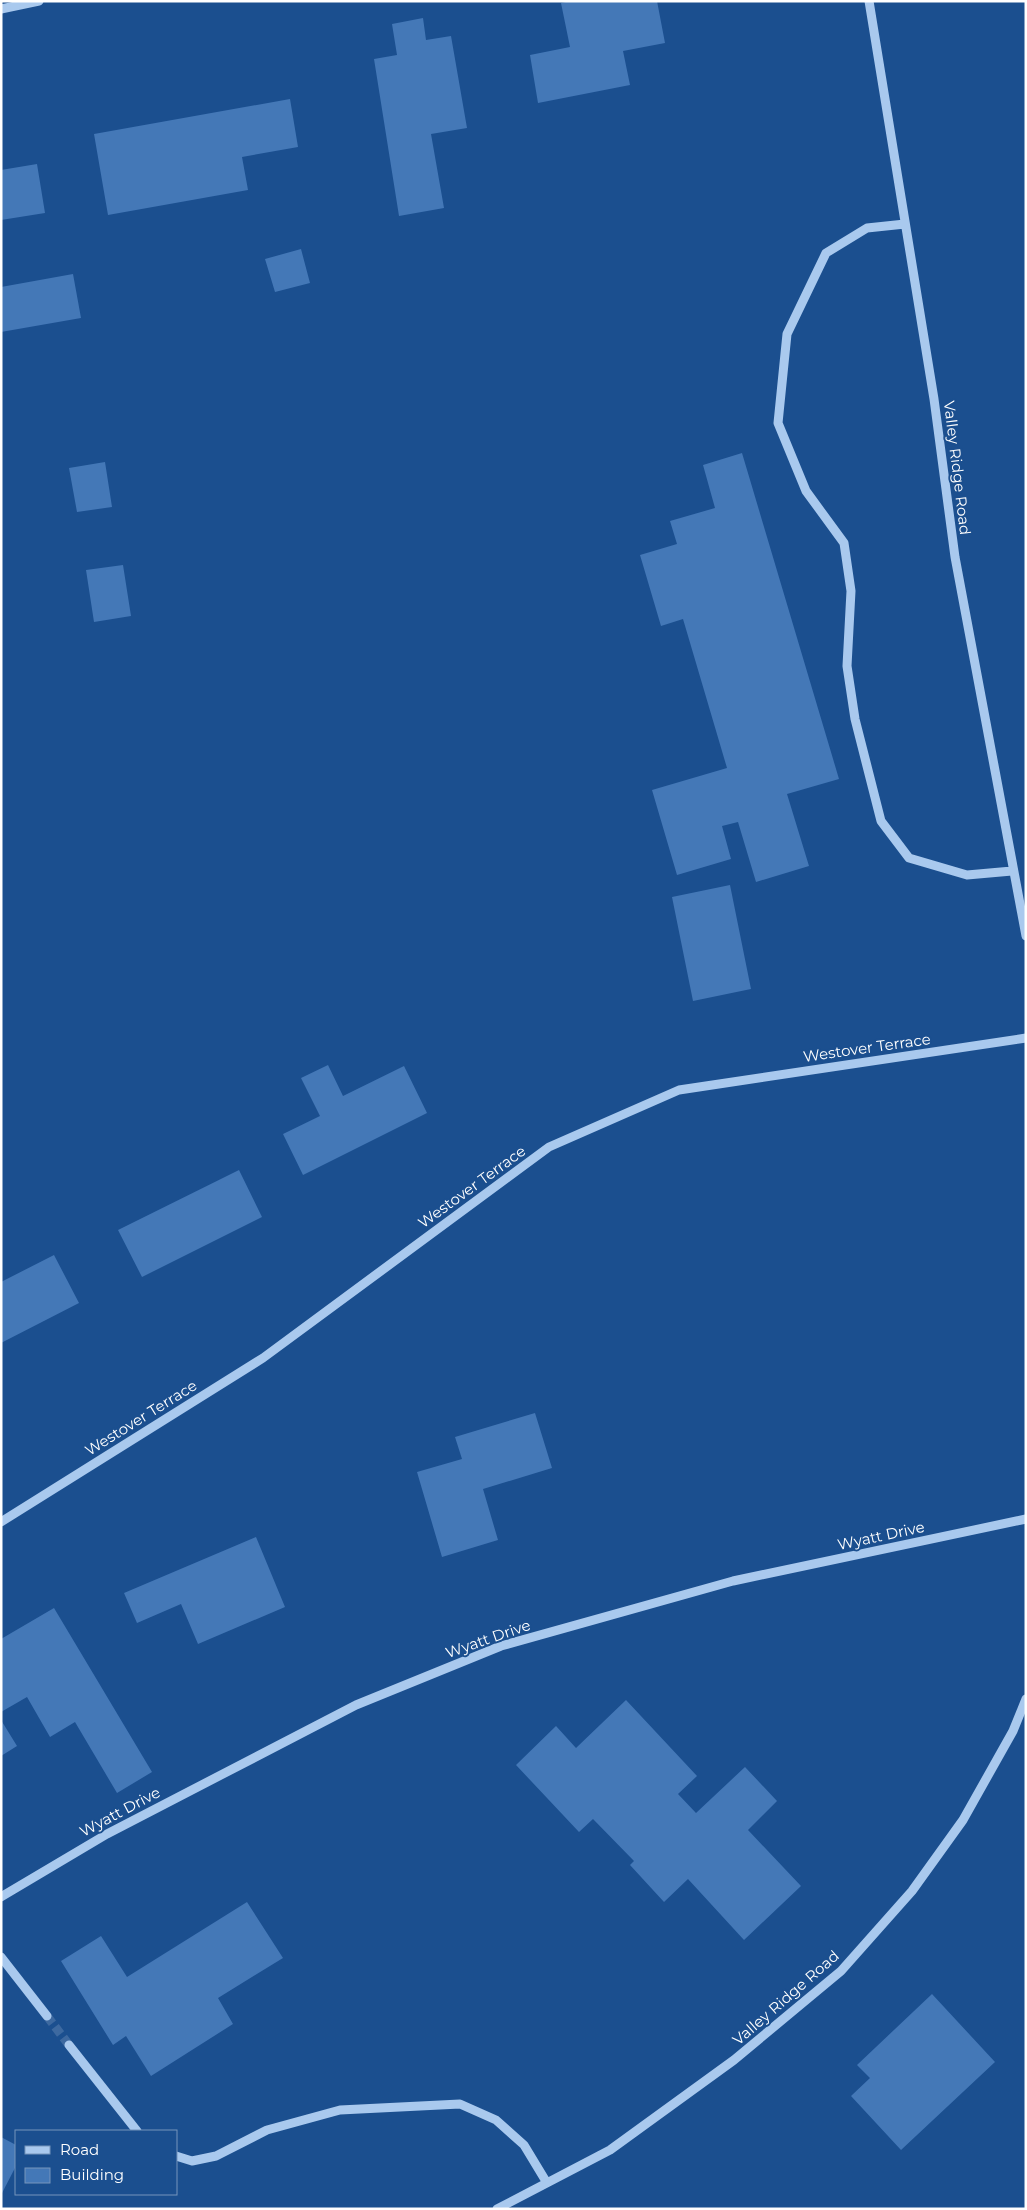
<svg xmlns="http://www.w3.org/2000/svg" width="1027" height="2210" font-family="Montserrat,sans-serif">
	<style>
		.building { fill: #4478b7 }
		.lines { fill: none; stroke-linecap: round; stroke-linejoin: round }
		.minor-tunnel { stroke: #3d69a0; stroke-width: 9; stroke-dasharray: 9 4.5; stroke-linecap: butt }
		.minor { stroke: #a9c9ee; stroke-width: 9 }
		.labels { text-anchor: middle; stroke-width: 4; stroke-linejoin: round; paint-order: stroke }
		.street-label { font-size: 15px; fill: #fff; stroke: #1b4f8f }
	</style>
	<rect width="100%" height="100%" fill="#1b4f8f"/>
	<!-- building -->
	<path class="building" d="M570 1H657L665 43 623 51 630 85 538 103 530 55 570 47 561 3Z
		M423 18 426 40 451 36 467 128 431 134 444 208 399 216 374 59 397 55 392 24Z
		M290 99 298 147 242 157 248 190 108 215 94 134Z
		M37 164 45 213 1 220V170Z
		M301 249 310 283 275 292 265 259Z
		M73 274 81 318 1 332V287Z
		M742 453 839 779 787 794 809 866 756 882 738 822 722 826 731 859 677 875 652 790 727 768 683 619 661 626 640 555 677 544 670 521 715 508 703 465Z
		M105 462 112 507 77 512 69 468Z
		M123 565 131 616 94 622 86 570Z
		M730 885 751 989 693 1001 672 897Z
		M328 1065 343 1096 404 1066 427 1113 303 1175 283 1134 320 1116 301 1078Z
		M239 1170 262 1217 142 1277 118 1230Z
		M54 1255 79 1303 1 1343V1282Z
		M535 1413 552 1468 483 1489 498 1540 442 1557 417 1472 462 1459 455 1437Z
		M256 1537 285 1607 198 1644 181 1604 137 1623 124 1593Z
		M54 1608 152 1772 117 1793 75 1722 50 1737 27 1697 1 1712V1639Z
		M626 1700 697 1776 678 1794 696 1813 745 1767 777 1801 748 1830 801 1886 744 1940 688 1879 664 1902 630 1865 634 1861 593 1819 579 1832 516 1765 556 1726 576 1748Z
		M1 1720 17 1746 1 1756Z
		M247 1902 283 1958 218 1998 233 2024 151 2076 126 2036 113 2045 61 1961 101 1936 127 1977Z
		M932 1994 995 2062 901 2150 851 2096 870 2078 857 2065Z
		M1 2137 16 2145V2166L1 2195Z"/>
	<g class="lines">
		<!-- minor-tunnel -->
		<path class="minor-tunnel" d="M47 2016 69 2045"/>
		<!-- minor -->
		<path class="minor" d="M869 1 934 399 955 557 1026 936
			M1 9 39 1
			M905 224 867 228 826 253 787 334 778 423 806 491 844 543 851 591 847 666 855 719 881 821 909 858 967 875 1012 871
			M1 1522 263 1358 549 1147 679 1090 1026 1038
			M1 1897 107 1834 356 1705 501 1646 733 1581 1026 1519
			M1 1957 47 2016
			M69 2045 137 2131
			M176 2156 192 2161 216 2156 267 2130 340 2110 460 2104 496 2120 524 2145 547 2183
			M497 2209 610 2150 734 2060 841 1971 912 1891 963 1820 1013 1731 1026 1699"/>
	</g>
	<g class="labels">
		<!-- street labels -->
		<g class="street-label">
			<text transform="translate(957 468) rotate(83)" y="5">Valley Ridge Road</text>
			<text transform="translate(867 1048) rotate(-8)" y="5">Westover Terrace</text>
			<text transform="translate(472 1187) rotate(-36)" y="5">Westover Terrace</text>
			<text transform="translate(141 1418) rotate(-32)" y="5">Westover Terrace</text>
			<text transform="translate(881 1536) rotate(-12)" y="5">Wyatt Drive</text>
			<text transform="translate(488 1639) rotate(-19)" y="5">Wyatt Drive</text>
			<text transform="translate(120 1812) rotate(-28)" y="5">Wyatt Drive</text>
			<text transform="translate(786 1998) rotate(-41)" y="5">Valley Ridge Road</text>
		</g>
	</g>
	<!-- border -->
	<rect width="1027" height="2210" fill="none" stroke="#ffffff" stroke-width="5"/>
	<!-- legend -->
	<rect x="15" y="2130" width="162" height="65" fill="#1b4f8f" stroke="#7695bc"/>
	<rect x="25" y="2146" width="25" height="8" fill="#a9c9ee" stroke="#7695bc"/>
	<text x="60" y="2155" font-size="15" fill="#ffffff">Road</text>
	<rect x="25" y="2168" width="25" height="15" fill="#4478b7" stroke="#7695bc"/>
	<text x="60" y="2180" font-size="15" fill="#ffffff">Building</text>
</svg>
